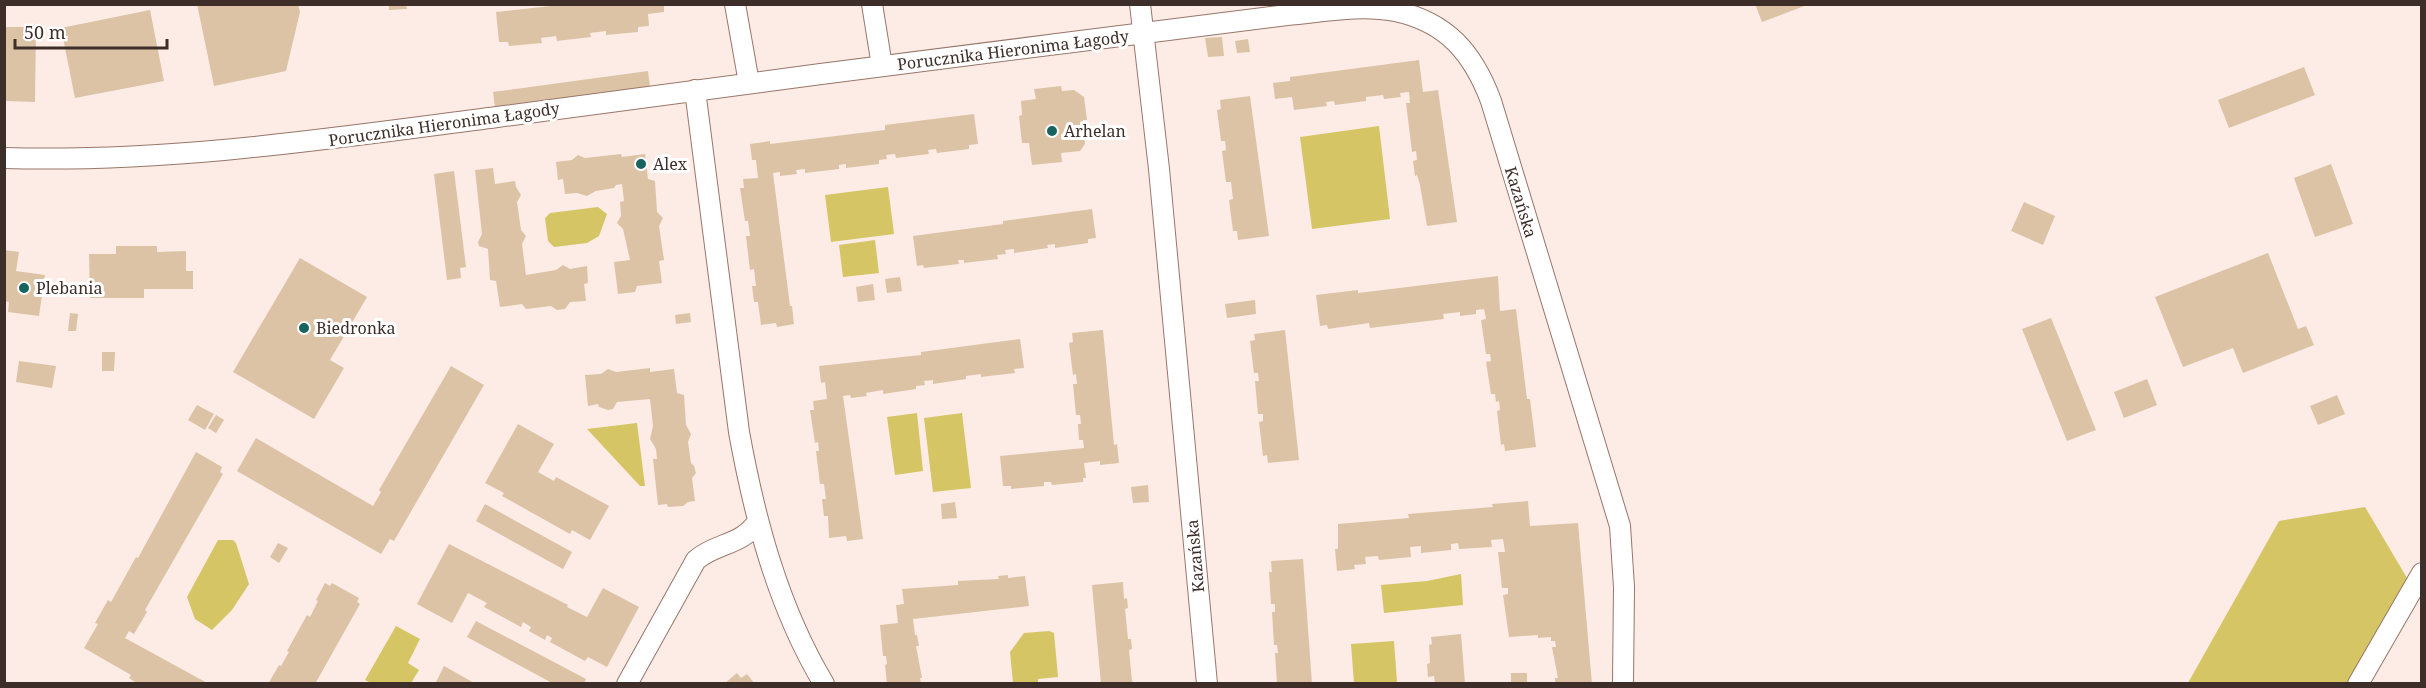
<svg xmlns="http://www.w3.org/2000/svg" width="2426" height="688" font-family="'Noto Serif',serif">
	<style>
		.green { fill: #d5c564 }
		.building { fill: #dcc3a6 }
		.lines { fill: none; stroke-linecap: round; stroke-linejoin: round }
		.street-casing { stroke: #997669; stroke-width: 22 }
		.street { stroke: #fff; stroke-width: 20 }
		.poi-dot { fill: #17645e; stroke: #fff; stroke-width: 2 }
		.labels { text-anchor: middle; stroke-width: 6; stroke-linejoin: round; paint-order: stroke }
		.street-label { font-size: 16px; fill: #3d2e29; stroke: #fff }
		.poi-label { font-size: 16px; fill: #3d2e29; stroke: #fff; text-anchor: start }
	</style>
	<rect width="100%" height="100%" fill="#fcece5"/>
	<!-- green -->
	<path class="green" d="M1379 126 1390 219 1312 229 1300 137Z
		M888 187 894 234 831 242 825 195Z
		M598 207 607 214 599 236 587 243 554 247 548 241 545 218 550 213Z
		M875 240 879 273 843 277 839 245Z
		M917 413 923 471 895 475 887 417Z
		M962 413 971 488 933 492 924 418Z
		M637 423 645 486H640L587 429Z
		M2365 507 2407 578 2347 683H2188L2279 521Z
		M218 540H233L236 543 249 584 232 610 212 630 195 619 187 597Z
		M1461 574 1463 605 1384 613 1381 585 1427 581Z
		M396 626 420 639 408 663 419 670 411 683H371L365 680Z
		M1049 631 1054 633 1058 677 1038 679V683H1013L1010 652 1024 633Z
		M1394 641 1397 682 1354 683 1351 644Z"/>
	<!-- building -->
	<path class="building" d="M197 4H298L300 12 286 71 214 86Z
		M389 4H406L407 9 389 10Z
		M569 4H664V12L648 14 649 26 638 27V32L606 35V31L590 33 591 37 557 41 556 36 541 38 542 43 509 46 508 42H499L496 12Z
		M1755 4H1807V5L1762 22Z
		M150 10 164 81 75 98 61 28Z
		M4 27H36L35 102 4 101Z
		M1222 37 1224 56 1208 57 1205 38Z
		M1248 39 1250 52 1237 53 1235 41Z
		M1419 60 1423 92 1438 90 1457 222 1427 226 1420 185 1417 175 1415 176 1413 161 1417 160 1416 151 1412 152 1406 103H1410L1409 92 1400 93 1401 97 1384 99 1383 95 1366 97V101L1335 105 1334 101 1326 102 1327 106 1294 110 1292 97 1275 99 1273 83 1290 81V77Z
		M2304 67 2315 95 2229 128 2218 100Z
		M648 71 650 87 495 108 493 92Z
		M1061 86 1062 91 1074 90 1084 97 1087 120H1083L1085 144 1080 151 1061 153 1062 162 1032 165 1029 143H1022L1019 116 1022 115 1021 101 1036 99 1034 89Z
		M1250 96 1269 236 1238 240 1237 231H1233L1229 200 1233 199 1231 182H1226L1222 151 1226 150 1225 141H1221L1217 110 1221 109 1220 100Z
		M974 114 978 144 969 145V149L937 153 936 149 928 150 929 154 896 158 895 154 886 155 887 159 879 160V164L846 168V164L839 165V169L805 173V169L796 170 797 174 780 176V172L773 173 790 306H792L794 324 777 327 776 323 761 325 758 302H754L752 286H756L754 269 750 270 746 236H750L748 221H745L740 188H744L743 179 758 178 756 160H752L750 144 770 141V144L885 130V125Z
		M621 154 622 157 645 154 648 179 655 181 657 212 663 218 659 226 664 260 659 261 662 283 637 286 635 292 618 294 614 262 630 260 623 229 617 223 621 216 620 202 624 201 622 184 616 185 614 188 596 191 587 196 577 193 565 194 563 179 558 180 556 162 572 160 578 155 585 158Z
		M2331 164 2353 224 2315 237 2294 178Z
		M493 168 495 184 515 181 516 187 521 195 517 202 521 230 526 236 522 244 526 275 556 270 563 265 570 269 587 266 588 283 584 284 586 301 570 302 565 309 557 310 551 306 526 309 522 304 500 307 496 281 490 280 488 249 479 246 478 242 482 234 475 170Z
		M454 171 466 267 460 268 461 278 447 280 434 174Z
		M2024 202 2055 216 2043 245 2011 231Z
		M1092 209 1096 238 1088 239V243L1055 248V244L1047 245 1048 248 1014 253V249L1005 250 1006 254 997 255 998 259 964 263V260H958L959 264 924 268 923 265 917 266 913 236 1003 224V221Z
		M116 246H157V252L186 251V271H193V289H144V298H90L89 254H116Z
		M4 250 19 252 16 271 45 275 39 316 8 312 9 302 4 301Z
		M2268 253 2298 329 2306 326 2314 345 2243 373 2233 348 2183 367 2155 297Z
		M300 258 367 297 330 360 344 368 314 419 233 372Z
		M1498 276 1500 311 1516 309 1527 399H1530L1536 447 1505 451 1504 444 1501 445 1497 411 1500 410 1499 401 1496 402 1495 394H1491L1486 362 1491 361 1490 354H1486L1481 320 1486 319 1484 309 1476 310V314L1460 316V312L1443 314 1444 319 1370 328 1369 323 1328 329 1327 325 1320 326 1316 295 1358 290V293Z
		M900 277 902 291 887 293 885 279Z
		M873 284 875 300 858 302 856 287Z
		M1255 300 1256 314 1227 318 1225 304Z
		M70 313 78 314 76 331H68Z
		M690 313 691 322 676 324 675 315Z
		M2051 318 2096 430 2067 441 2022 329Z
		M1103 330 1114 445 1117 444 1119 463 1100 465V461L1084 463 1086 478H1083V482L1052 485 1051 482H1044V486L1011 489V486H1003L1000 456 1084 448 1083 440H1079L1078 424H1081L1080 415H1076L1073 384H1077L1076 374 1073 375 1069 343 1073 342 1072 333Z
		M1285 330 1299 460 1268 463 1267 455 1263 456 1259 422 1263 421V414H1258L1255 381H1259L1258 373H1254L1250 341 1255 340 1254 334Z
		M1020 339 1024 368 1014 369 1015 373 981 377V374L966 376V379L933 384V380L924 381 925 385 916 386V389L883 394V390L866 393 867 396 851 398 850 395 843 396 863 539 847 541 846 536 829 538 828 516H824L822 499H826L824 484H820L816 451H819L818 442 815 443 810 410H814L813 401 827 399 825 382 821 383 819 366 921 355V352Z
		M102 352H115L114 371H102Z
		M19 361 56 366 52 388 16 382Z
		M451 366 484 385 394 541 390 539 381 554 237 471 256 438 373 506 381 492 379 490Z
		M650 368V372L674 369 677 393 684 395 686 425 691 434 688 442 691 463 694 466 696 473 692 478 695 501 688 502 683 506 668 507 667 504 658 505 653 459H657L656 449 650 439 653 426 650 399 617 402 613 409 608 410 599 407 598 404 588 406 585 375 601 374 608 369 616 372Z
		M2147 379 2157 405 2124 418 2114 392Z
		M2337 395 2345 414 2318 425 2310 406Z
		M197 405 214 414 205 430 188 420Z
		M216 415 224 420 216 433 208 428Z
		M518 424 554 444 538 472 554 481 556 477 609 506 590 540 572 530 570 534 502 496 504 493 485 483Z
		M196 452 222 467 220 472 223 474 145 610 147 612 134 634 129 631 125 638 209 684H138L129 678 131 675 84 648 98 624 95 623 108 600 111 602 136 557 138 558Z
		M1148 485 1149 502 1133 503 1131 487Z
		M1528 501 1530 526 1578 523 1592 684H1555V678H1558L1552 647H1556L1555 641H1551V637L1538 638V635L1509 637 1503 595 1508 594V588H1502L1498 552H1505L1503 539 1491 540 1492 547 1459 549 1458 543 1451 544V550L1421 553V546L1410 547 1411 557 1379 560 1378 556 1365 557 1366 564 1354 565 1355 569 1337 571 1335 549H1338V524L1409 518 1408 514 1493 507 1492 504Z
		M955 502 957 518 942 519 941 504Z
		M485 504 572 552 563 569 476 521Z
		M278 543 288 548 279 563 270 557Z
		M449 544 568 605 567 607 587 617 603 588 639 607 607 667 588 657 585 661 550 642 552 638 547 635 545 640 529 631 531 627 523 622 521 627 484 607 487 603 468 593 452 623 417 604Z
		M1303 559 1312 684H1277L1275 653H1278L1277 645H1274L1272 612H1275V604H1271L1269 572H1272L1271 561Z
		M1008 575V578L1025 576 1029 606 913 619 915 635H917L919 646H916L922 678H920L921 684H887L885 665 887 664 886 656H883L880 625 898 623 896 605 904 604 902 589 958 585V581L999 579 998 576Z
		M1123 582 1124 599 1127 598 1128 608 1125 609 1128 639H1131L1132 649 1129 650 1132 681 1135 684H1101L1092 585Z
		M325 583 330 586 332 583 359 598 357 602 360 604 315 684H268L279 665 281 666 289 652 287 651 307 615 310 617 318 601 316 600Z
		M476 621 586 679 584 684H554L467 637Z
		M1461 634 1465 684H1435L1434 676 1428 677 1427 664 1430 663 1429 645 1432 644 1431 637Z
		M444 666 476 684H435Z
		M737 673 741 678 747 674 755 684H724Z
		M1511 673H1527V684H1511Z"/>
	<g class="lines">
		<!-- street casing -->
		<g class="street-casing">
			<path id="street" d="M735 4 749 83
				M872 4 882 66
				M1140 4 1159 169 1207 684
				M695 90 739 432C755 520 778 607 824 684
				M4 158C170 163 334 138 497 117 684 92 870 67 1057 44 1134 35 1210 24 1287 15 1322 12 1359 4 1395 11 1447 22 1473 53 1491 101L1620 526 1624 587 1623 684
				M627 684 696 560C717 542 742 546 758 521
				M2358 684 2422 573"/>
		</g>
		<!-- street -->
		<use href="#street" class="street"/>
	</g>
	<!-- markers -->
	<g class="poi-dot">
		<circle cx="1052" cy="131" r="6"/>
		<circle cx="641" cy="164" r="6"/>
		<circle cx="24" cy="288" r="6"/>
		<circle cx="304" cy="328" r="6"/>
	</g>
	<g class="labels">
		<!-- street labels -->
		<g class="street-label">
			<text transform="translate(1013 50) rotate(-7)" y="6">Porucznika Hieronima Łagody</text>
			<text transform="translate(444 124) rotate(-8)" y="6">Porucznika Hieronima Łagody</text>
			<text transform="translate(1521 202) rotate(73)" y="6">Kazańska</text>
			<text transform="translate(1195 556) rotate(-95)" y="6">Kazańska</text>
		</g>
		<!-- poi labels -->
		<g class="poi-label">
			<text x="1064" y="137">Arhelan</text>
			<text x="653" y="170">Alex</text>
			<text x="36" y="294">Plebania</text>
			<text x="316" y="334">Biedronka</text>
		</g>
	</g>
	<!-- border -->
	<rect width="2426" height="688" fill="none" stroke="#3d2e29" stroke-width="12"/>
	<!-- scale -->
	<path d="M15 39v9h152v-9" fill="none" stroke="#3d2e29" stroke-width="3"/>
	<text x="24" y="39" font-size="18" fill="#3d2e29" stroke="#ffffff" stroke-width="4.5" paint-order="stroke">50 m</text>
</svg>
